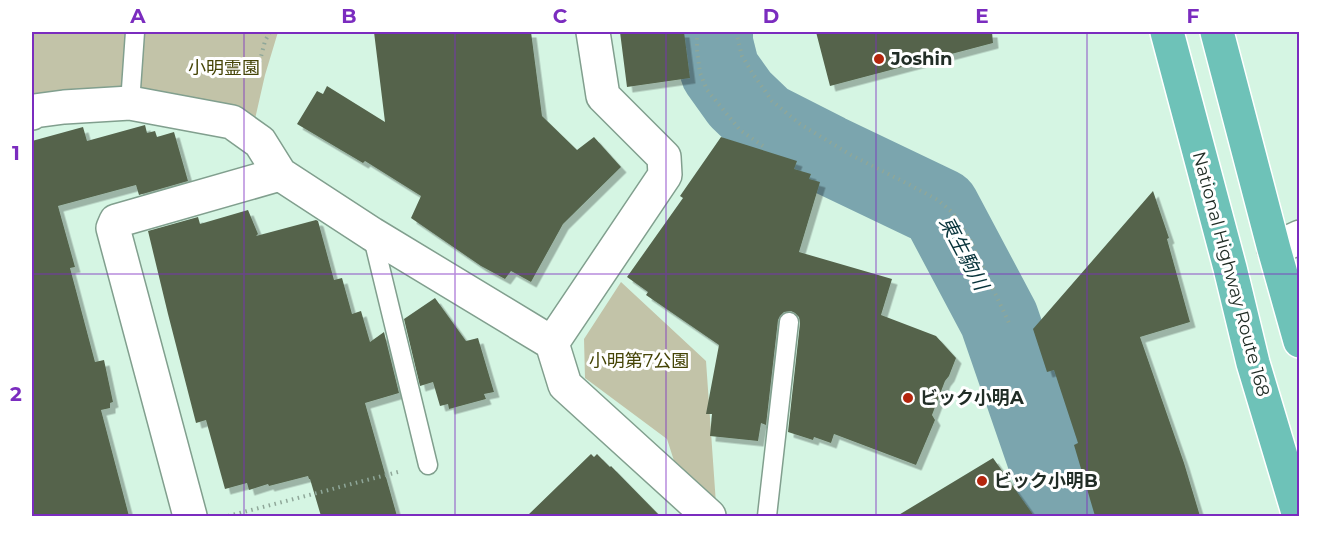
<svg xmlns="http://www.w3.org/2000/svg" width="1331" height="548" font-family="Montserrat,'Noto Sans JP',sans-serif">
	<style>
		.green { fill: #c2c3a8 }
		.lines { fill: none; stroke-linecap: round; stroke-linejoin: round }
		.river { stroke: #7ba5ae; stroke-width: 80 }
		.building { fill: #54644c; filter: url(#shadow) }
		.service-casing { stroke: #819f8e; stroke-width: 21 }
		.minor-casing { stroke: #819f8e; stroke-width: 36 }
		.trunk-casing { stroke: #fff; stroke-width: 36 }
		.path { stroke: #8fa799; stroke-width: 4; stroke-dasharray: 1.5 4.5; stroke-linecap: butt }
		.service { stroke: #fff; stroke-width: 18 }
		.minor { stroke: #fff; stroke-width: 33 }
		.trunk { stroke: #6ec2b8; stroke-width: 33 }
		.grid { fill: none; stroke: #7b2cbf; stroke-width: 1.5; stroke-opacity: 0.55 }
		.poi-dot { fill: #b3260e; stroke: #fff; stroke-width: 2 }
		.labels { text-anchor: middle; stroke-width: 6; stroke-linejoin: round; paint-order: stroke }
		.poi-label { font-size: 18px; font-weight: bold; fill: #212d26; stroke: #fff; text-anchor: start }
		.park-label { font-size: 18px; fill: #454406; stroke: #fff }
		.street-label { font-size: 18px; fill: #212d26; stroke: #fff }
		.water-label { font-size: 20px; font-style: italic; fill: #063239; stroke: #fff }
		.neatline { fill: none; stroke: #7b2cbf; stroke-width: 2 }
		.grid-label { font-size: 20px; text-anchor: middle; font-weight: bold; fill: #7b2cbf }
	</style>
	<defs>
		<filter id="shadow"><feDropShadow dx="5.5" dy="5.5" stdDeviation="0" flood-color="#0004"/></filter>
	</defs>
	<rect width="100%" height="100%" fill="#d5f5e3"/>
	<!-- green -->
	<path class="green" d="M32 32H278L265 75 255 119 227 104 156 93 32 104Z
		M621 282 706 361 716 504 676 467 667 439 585 378 584 339Z"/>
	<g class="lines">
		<!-- river -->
		<path class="river" d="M713 32V43L720 71 740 99 764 122 827 154 940 208 999 319 1067 516"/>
	</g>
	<!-- building -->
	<path class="building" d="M374 32H531L542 116 577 150 594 137 621 167 563 224 531 282 511 271 505 279 481 266 411 218 421 196 365 161 363 163 297 124 317 91 323 94 327 86 385 122Z
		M620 32H684L690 78 627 87Z
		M816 32H992L993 43 830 86Z
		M145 125 147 133 155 131 157 137 174 132 188 181 139 195 136 185 58 206 75 267 70 268 95 362 104 360 113 402 110 403V408L101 410 129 516H32V141L83 127 87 141Z
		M721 137 797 161 794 169 811 174 809 179 820 182 799 252 892 279 881 315 936 336 956 358 949 376 945 381 932 415 935 420 916 465 834 434 831 443 814 437 813 440 788 432 800 323 799 317 795 313 791 311 784 312 780 316 778 320 766 425 761 423 758 441 710 436 712 414H706L719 345 646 295 648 292 627 277 683 198 680 196Z
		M1153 191 1169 238 1167 239 1190 322 1140 337 1184 463 1200 516H1095L1074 445 1078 443 1054 370 1047 372 1033 329Z
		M248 210 258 234 256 236 316 220 318 221 334 280 342 278 352 314 361 311 370 342 384 332 399 393 365 403 397 516H321L310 479H309L308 476 269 486 268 484 249 490 247 483 225 489 206 420 196 423 168 314 148 231 198 217 200 224Z
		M435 298 466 341 478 338 494 392 484 394 486 399 449 409 448 404 440 406 433 382 420 386 404 319Z
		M591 454 594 457 597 454 610 467 611 466 660 516H527Z
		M993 458 1034 516H897Z"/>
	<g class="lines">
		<!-- service casing -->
		<g class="service-casing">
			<path id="service" d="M130 103 135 32
				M372 234 428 465
				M767 516 789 322"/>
		</g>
		<!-- minor casing -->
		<g class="minor-casing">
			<path id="minor" d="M32 113 34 111 64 107 130 103 232 122 260 142 280 174
				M1274 249 1300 237
				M552 343 665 175 664 157 603 96 593 32
				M190 516 113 228 116 221 280 174 372 234 552 343 565 385 709 516"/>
		</g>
		<!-- trunk casing -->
		<g class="trunk-casing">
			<path id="trunk" d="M1167 32 1230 268 1253 363 1299 516
				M1217 32 1274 249 1300 341"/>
		</g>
		<!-- path -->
		<path class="path" d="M697 32V50L700 73 707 90 740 130 763 146
			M736 32 742 56 753 74 772 101 800 124 851 155 908 184 938 200 953 213 969 238 1010 325
			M187 71 256 76 265 41 270 32
			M228 516 398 472"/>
		<!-- service -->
		<use href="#service" class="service"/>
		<!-- minor -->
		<use href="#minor" class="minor"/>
		<!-- trunk -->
		<use href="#trunk" class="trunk"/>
	</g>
	<!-- grid -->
	<path class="grid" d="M244 32V516M455 32V516M666 32V516M876 32V516M1087 32V516M32 274H1300"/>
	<!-- markers -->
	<g class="poi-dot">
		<circle cx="879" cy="59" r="6"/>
		<circle cx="908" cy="398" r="6"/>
		<circle cx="982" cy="481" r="6"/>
	</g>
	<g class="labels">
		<!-- poi labels -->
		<g class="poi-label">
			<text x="891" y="65">Joshin</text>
			<text x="920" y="404">ビック小明A</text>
			<text x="994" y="487">ビック小明B</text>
		</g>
		<!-- park labels -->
		<g class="park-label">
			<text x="224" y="74">小明霊園</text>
			<text x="639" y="367">小明第7公園</text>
		</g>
		<!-- street labels -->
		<g class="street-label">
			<text transform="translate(1231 274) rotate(75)" y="6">National Highway Route 168</text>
		</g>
		<!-- water labels -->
		<g class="water-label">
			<text transform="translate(964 253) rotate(62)" y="7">東生駒川</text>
		</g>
	</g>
	<!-- border -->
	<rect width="1331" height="548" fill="none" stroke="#ffffff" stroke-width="66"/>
	<rect x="33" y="33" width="1265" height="482" class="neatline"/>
	<g class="grid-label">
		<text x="138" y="23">A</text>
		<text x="349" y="23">B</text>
		<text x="560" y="23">C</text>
		<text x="771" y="23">D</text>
		<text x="982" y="23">E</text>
		<text x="1193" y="23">F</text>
		<text x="16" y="160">1</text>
		<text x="16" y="401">2</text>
	</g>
</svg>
